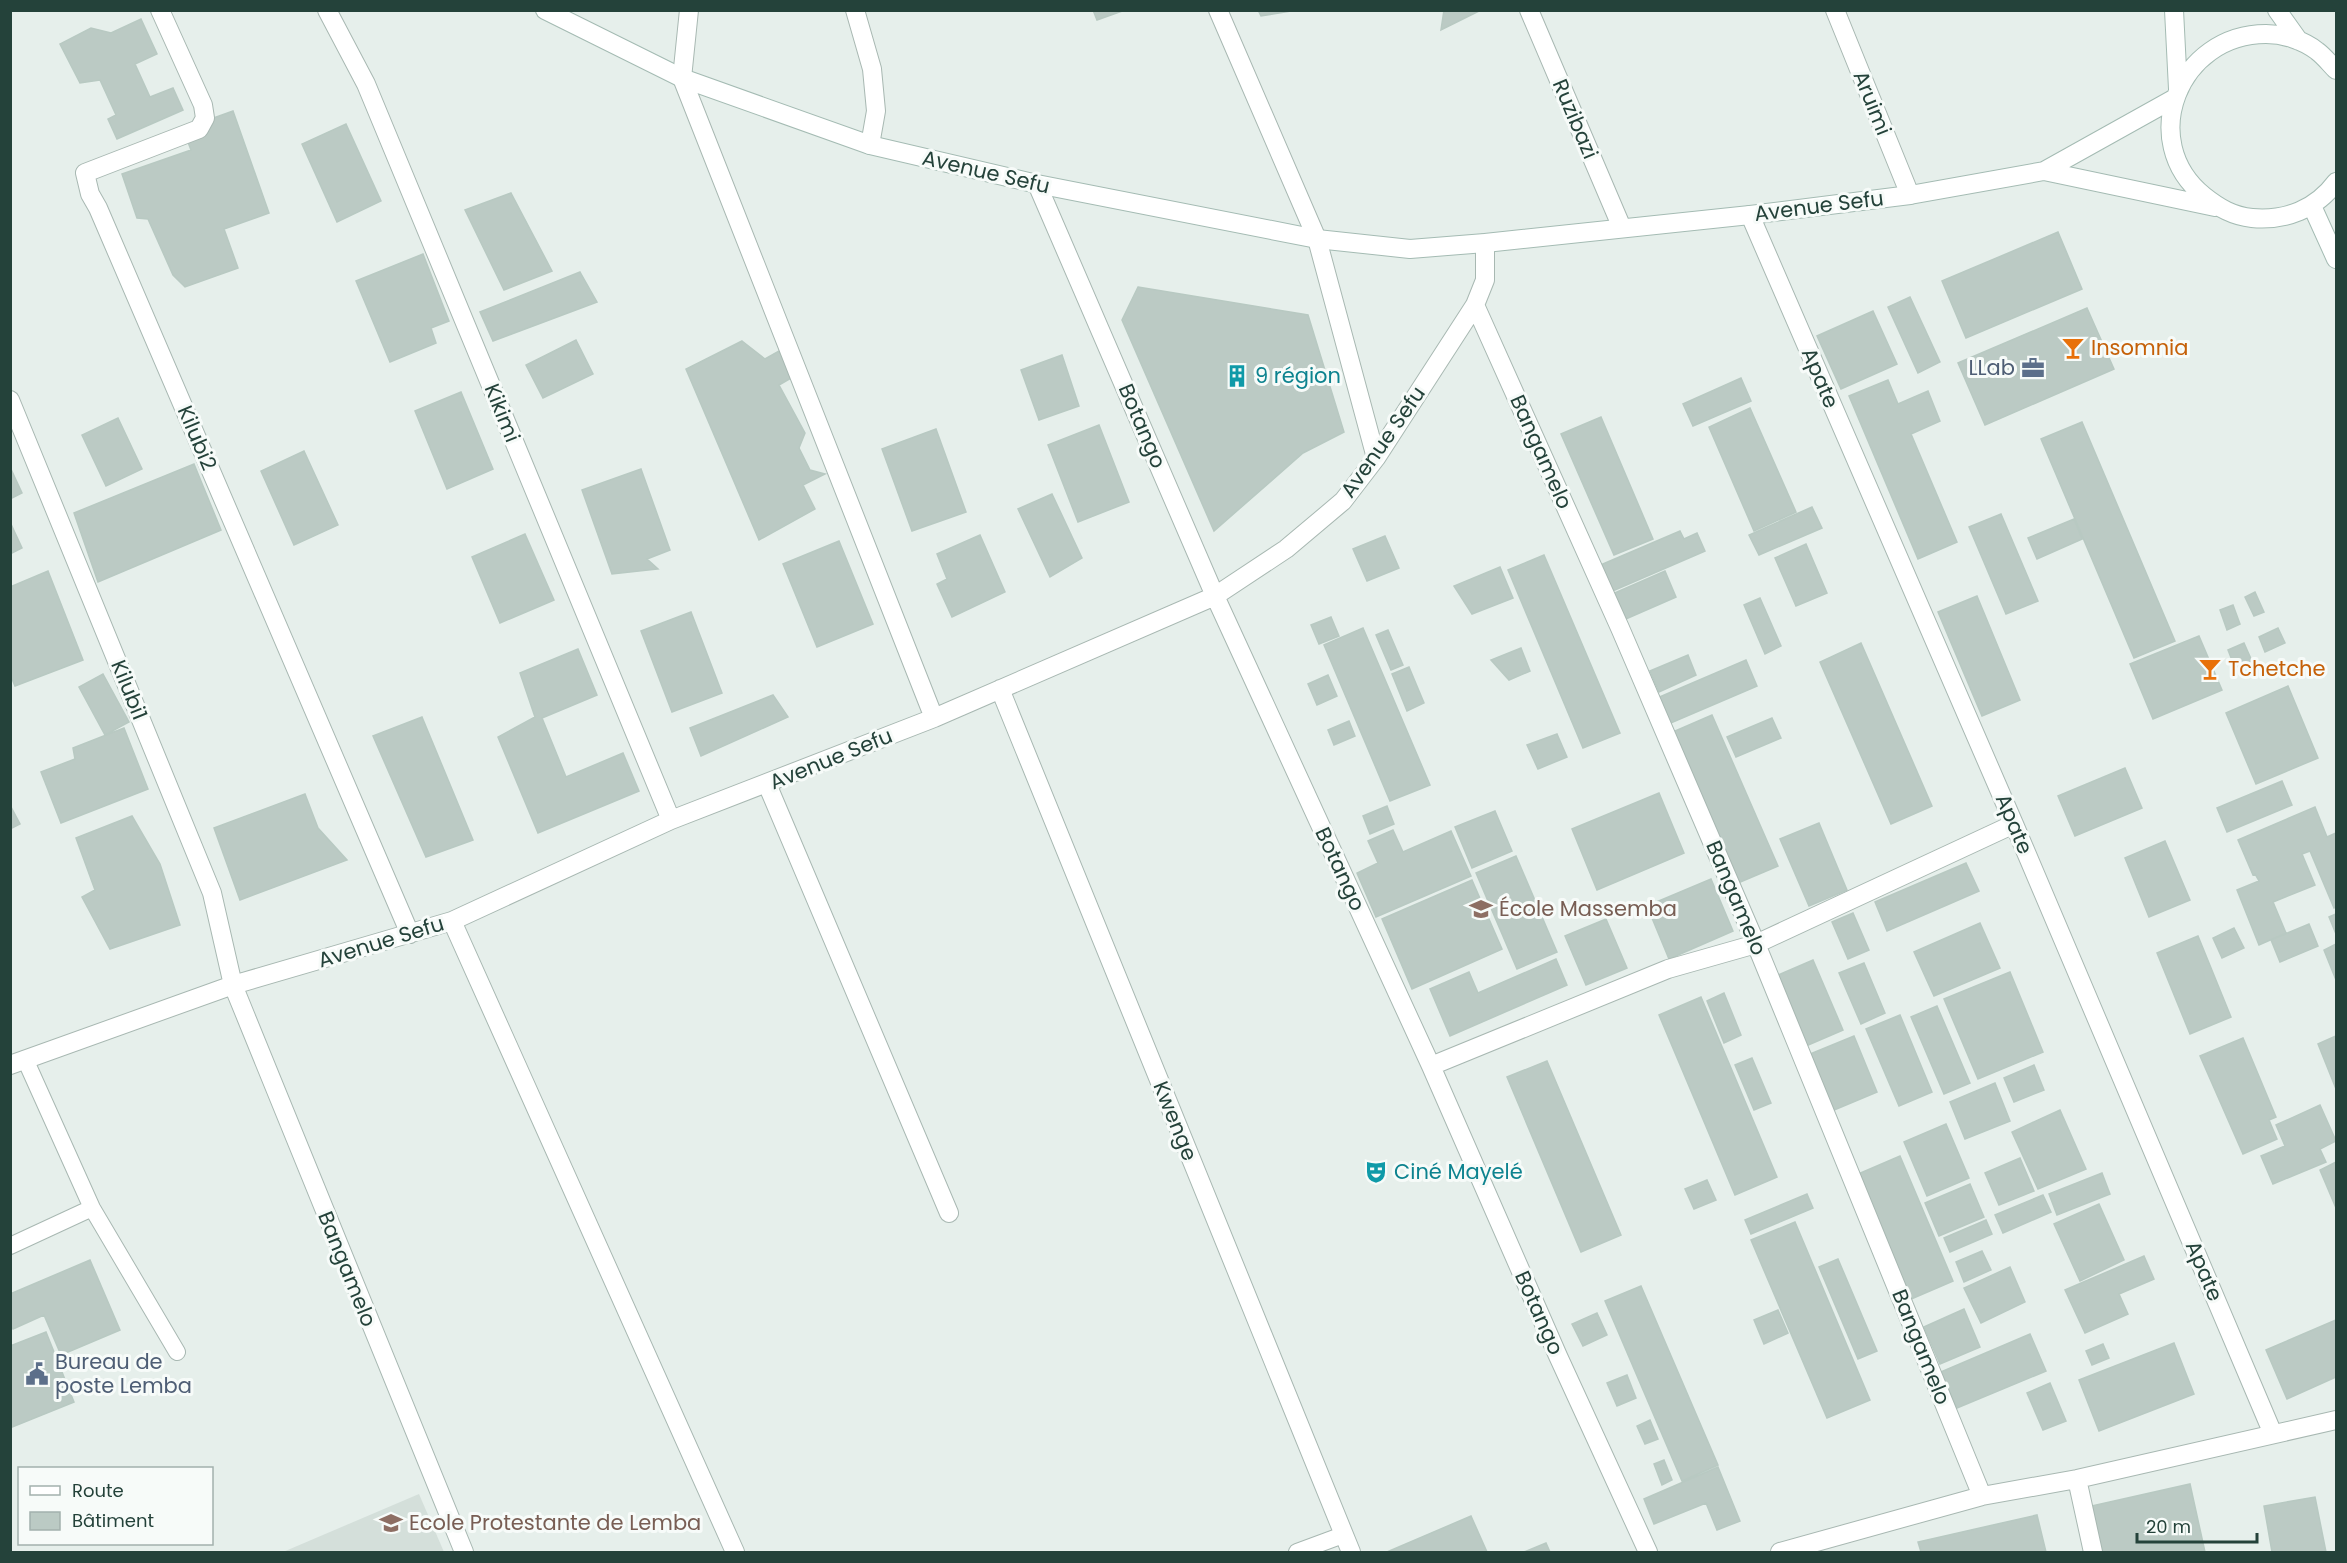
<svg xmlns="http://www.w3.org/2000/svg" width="2347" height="1563" font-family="Poppins,sans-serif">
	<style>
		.built { fill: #d4dfda }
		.building { fill: #bbcac4; stroke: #b8c9c2; stroke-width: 1.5 }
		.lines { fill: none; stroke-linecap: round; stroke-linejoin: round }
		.lane-casing { stroke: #a8b8b2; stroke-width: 18 }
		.street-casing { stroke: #a8b8b2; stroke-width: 20 }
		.secondary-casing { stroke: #a4bbb3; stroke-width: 20 }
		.lane { stroke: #fff; stroke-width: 16 }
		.street { stroke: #fff; stroke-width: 18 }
		.secondary { stroke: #fff; stroke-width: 18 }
		.labels { text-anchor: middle; stroke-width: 6; stroke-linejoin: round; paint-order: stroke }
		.street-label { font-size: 21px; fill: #24423a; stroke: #f7fbf9 }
		.food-label { font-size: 21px; fill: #c56008; stroke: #f7fbf9; text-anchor: start }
		.service-label { font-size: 21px; fill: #4e5e75; stroke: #f7fbf9; text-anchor: end }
		.culture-label { font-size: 21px; fill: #0d838f; stroke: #f7fbf9; text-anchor: start }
		.education-label { font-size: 21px; fill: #785e54; stroke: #f7fbf9; text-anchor: start }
	</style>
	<rect width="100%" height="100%" fill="#e6efeb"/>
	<!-- built -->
	<path class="built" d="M419 1494 444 1552H283Z"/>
	<!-- building -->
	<path class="building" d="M1093 10H1125L1097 20Z
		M1258 10H1297L1261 16Z
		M1444 10H1481L1441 30Z
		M141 19 157 54 135 64 150 97 173 88 183 110 117 139 108 119 116 115 100 80 80 83 60 44 91 28 111 33Z
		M233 111 269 213 224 229 238 268 185 287 173 275 148 219 137 218 122 174 191 150 183 129Z
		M346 124 381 201 337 222 302 144Z
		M511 193 552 271 504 290 465 210Z
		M2058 232 2082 289 1966 338 1942 281Z
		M423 254 449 321 431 328 436 343 390 362 356 281Z
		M580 272 597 302 493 341 480 312Z
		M1138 287 1308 315 1344 432 1303 453 1214 531 1122 320Z
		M1910 297 1940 362 1918 373 1888 307Z
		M2087 308 2114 369 1985 425 1958 363Z
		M1873 311 1897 364 1841 389 1817 336Z
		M576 340 593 374 543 398 526 365Z
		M742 341 765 359 779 351 793 377 779 385 805 433 799 448 810 470 825 474 803 485 815 509 759 540 686 369Z
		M1062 355 1079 406 1039 420 1021 370Z
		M1741 378 1751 401 1693 426 1683 404Z
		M1888 380 1898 404 1928 391 1940 421 1911 434 1957 542 1918 559 1849 396Z
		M461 392 493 469 447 489 415 411Z
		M1750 408 1796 512 1754 531 1709 427Z
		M1601 417 1653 539 1614 555 1561 434Z
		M118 418 142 469 106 486 82 435Z
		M2082 422 2175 641 2134 658 2041 439Z
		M1099 425 1129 502 1078 522 1048 445Z
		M936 429 966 512 912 531 882 449Z
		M304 451 338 525 294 545 261 471Z
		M194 464 221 530 98 582 74 513Z
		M10 467 22 493 10 499Z
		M641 469 670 550 647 559 658 569 612 574 582 490Z
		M1052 494 1082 558 1050 577 1018 509Z
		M1812 507 1822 528 1759 555 1749 535Z
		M2001 514 2038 601 2006 614 1969 527Z
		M2074 519 2082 539 2037 559 2028 538Z
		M10 522 22 548 10 554Z
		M1680 531 1684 539 1697 533 1705 551 1608 593 1596 567Z
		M525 534 554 600 500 623 472 557Z
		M980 535 1005 592 952 617 937 584 947 579 937 554Z
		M1385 536 1399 568 1367 581 1353 549Z
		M839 541 873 624 817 647 783 564Z
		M1806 544 1827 593 1796 606 1775 558Z
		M1544 555 1620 733 1583 748 1508 570Z
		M1500 567 1513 598 1472 614 1454 586Z
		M48 571 83 660 15 686 10 674V587Z
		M1665 571 1676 597 1619 622 1608 596Z
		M2255 592 2264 612 2254 616 2245 597Z
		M1977 596 2020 700 1982 716 1938 612Z
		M1760 598 1781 646 1765 654 1744 605Z
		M2233 605 2240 624 2227 630 2220 610Z
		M691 612 722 693 672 712 641 631Z
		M1331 617 1339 636 1319 644 1311 625Z
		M1363 628 1430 785 1390 801 1324 645Z
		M2278 628 2285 643 2265 652 2259 637Z
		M1388 630 1403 665 1391 670 1376 635Z
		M2199 636 2222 690 2153 719 2130 664Z
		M1861 643 1932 806 1891 824 1820 662Z
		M2244 643 2252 661 2235 668 2228 650Z
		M1521 648 1530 671 1509 680 1491 660Z
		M578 649 597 695 542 718 566 777 623 753 639 791 538 833 498 737 535 717 520 673Z
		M1688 655 1696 675 1659 692 1650 671Z
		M1746 660 1757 686 1666 725 1655 699Z
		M1409 667 1424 703 1407 711 1392 674Z
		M103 674 129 722 105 735 79 687Z
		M1328 675 1337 696 1317 705 1308 684Z
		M2288 686 2318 758 2256 784 2226 713Z
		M773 695 788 717 701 756 690 728Z
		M1712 715 1778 866 1738 883 1673 732Z
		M422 717 473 840 426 857 373 736Z
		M1772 718 1781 738 1736 757 1727 737Z
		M1349 721 1355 736 1334 745 1328 730Z
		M124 728 148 789 61 823 41 772 75 759 73 748Z
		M1557 734 1567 757 1538 769 1527 745Z
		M2125 768 2142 808 2075 836 2058 796Z
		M2282 781 2292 805 2227 832 2217 808Z
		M1659 793 1684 853 1597 890 1572 829Z
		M305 794 318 828 347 860 240 900 214 828Z
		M10 805 20 824 10 829Z
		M1387 806 1394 824 1370 834 1363 816Z
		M2315 807 2327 837 2336 833V907L2334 908 2310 851 2302 854 2315 885 2273 902 2286 933 2259 945 2237 890 2259 881 2255 874 2253 875 2238 840Z
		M1495 811 1512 851 1472 868 1455 827Z
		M132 816 160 864 180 925 110 949 82 897 95 890 76 838Z
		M1819 823 1847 890 1809 906 1780 839Z
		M1393 830 1403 852 1451 831 1471 876 1376 917 1357 873 1378 863 1368 841Z
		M2165 841 2190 900 2149 917 2125 858Z
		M1516 856 1557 952 1517 969 1476 873Z
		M1966 863 1979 891 1887 931 1875 902Z
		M1711 879 1733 931 1669 959 1647 906Z
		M1472 880 1502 949 1412 989 1382 919Z
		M1853 913 1869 950 1848 959 1832 922Z
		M2336 914V934L2329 917Z
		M1606 919 1627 968 1586 985 1565 936Z
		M1980 923 2000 968 1934 996 1914 952Z
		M2309 924 2318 946 2280 962 2271 940Z
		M2234 928 2244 948 2222 958 2213 938Z
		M2198 936 2231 1017 2190 1034 2157 953Z
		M2336 944V980L2324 950Z
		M1556 959 1567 985 1450 1036 1430 989 1469 972 1478 993Z
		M1813 960 1843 1030 1806 1046 1776 976Z
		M1864 963 1885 1013 1861 1024 1839 973Z
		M2010 972 2043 1052 1978 1079 1944 999Z
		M1724 993 1741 1035 1724 1043 1707 1001Z
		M1701 997 1777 1177 1735 1195 1659 1015Z
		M1937 1006 1970 1083 1944 1094 1911 1017Z
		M1900 1015 1932 1092 1899 1106 1866 1029Z
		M1854 1036 1877 1092 1827 1113 1803 1057Z
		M2336 1036V1089L2318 1044Z
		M2243 1038 2276 1117 2269 1120 2277 1139 2243 1154 2200 1056Z
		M1752 1058 1771 1103 1754 1110 1735 1065Z
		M1547 1061 1621 1235 1581 1252 1507 1077Z
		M2034 1065 2044 1090 2014 1102 2004 1078Z
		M1995 1083 2010 1121 1965 1139 1950 1102Z
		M2320 1105 2336 1141 2320 1149 2326 1162 2273 1184 2261 1156 2285 1146 2276 1125Z
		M2060 1110 2086 1169 2038 1189 2012 1132Z
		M1946 1124 1969 1178 1927 1196 1904 1142Z
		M1900 1156 1953 1281 1909 1300 1856 1175Z
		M2020 1158 2034 1191 1999 1205 1985 1173Z
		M2336 1162V1208L2320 1170Z
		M2102 1173 2110 1194 2057 1215 2049 1194Z
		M1707 1180 1716 1200 1694 1209 1685 1189Z
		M1970 1184 1984 1217 1939 1236 1925 1203Z
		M1807 1194 1813 1208 1751 1234 1745 1220Z
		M2043 1195 2051 1212 2003 1233 1995 1215Z
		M2099 1204 2124 1260 2080 1281 2054 1224Z
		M1986 1220 1992 1234 1950 1252 1944 1238Z
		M1795 1222 1870 1400 1827 1418 1751 1240Z
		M1982 1251 1991 1270 1964 1282 1956 1262Z
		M2144 1256 2154 1279 2119 1294 2128 1314 2085 1333 2065 1290Z
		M1838 1259 1877 1351 1858 1359 1819 1267Z
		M90 1260 120 1330 61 1355 44 1315 13 1329 10 1324V1294Z
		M2010 1267 2025 1302 1981 1323 1964 1288Z
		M1641 1286 1718 1465 1682 1481 1605 1301Z
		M1964 1309 1980 1347 1940 1364 1924 1327Z
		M1778 1310 1788 1333 1764 1344 1754 1320Z
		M1597 1313 1607 1335 1583 1346 1572 1324Z
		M2336 1320V1377L2287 1399 2266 1350Z
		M46 1332 74 1402 10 1428V1346Z
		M2030 1334 2046 1371 1957 1408 1941 1372Z
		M2174 1343 2194 1394 2099 1431 2079 1380Z
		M2103 1344 2109 1358 2092 1365 2086 1351Z
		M1627 1375 1636 1398 1617 1406 1607 1383Z
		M2050 1383 2066 1421 2043 1430 2027 1393Z
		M1650 1420 1658 1439 1645 1444 1637 1426Z
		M1664 1460 1672 1480 1662 1485 1654 1464Z
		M1718 1467 1740 1521 1717 1530 1706 1503 1654 1524 1644 1499Z
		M2190 1484 2205 1552H2097L2087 1507Z
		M2315 1497 2326 1552H2272L2264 1506Z
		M2037 1515 2046 1552H1921L1918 1542Z
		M1471 1516 1487 1552H1387Z
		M1546 1543 1550 1552H1524Z"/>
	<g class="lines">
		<!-- lane casing -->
		<g class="lane-casing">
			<path id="lane" d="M25 1059 92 1208 177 1352
				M10 1246 92 1208
				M1297 1552 1343 1535"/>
		</g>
		<!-- street casing -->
		<g class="street-casing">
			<path id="street" d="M160 10 203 105 205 118 199 129 85 173 90 194 98 208 410 934
				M327 10 366 84 671 820
				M689 10 682 78 934 718
				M855 10 872 69 876 111 870 145
				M1218 10 1317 239 1376 458
				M1529 10 1622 228
				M1835 10 1910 195
				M1037 184 1215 596 1431 1066 1558 1356 1648 1552
				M1750 215 2014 824 2273 1434
				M1475 305 1620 628 1756 944 1982 1496
				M10 400 212 893 233 985 464 1552
				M1000 689 1351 1552
				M767 784 949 1213
				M452 921 735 1552
				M10 1065 233 985 452 921 671 820 934 718 1215 596 1286 549 1343 501 1376 458 1475 305 1485 280V243
				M1431 1066 1668 969 1756 944 2014 824
				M2077 1479 2093 1552
				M1780 1552 1982 1496 2077 1479 2336 1420"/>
		</g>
		<!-- secondary casing -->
		<g class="secondary-casing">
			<path id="secondary" d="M545 10 682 78 870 145 1037 184 1317 239 1410 249 1485 243 1750 215 1910 195 2044 171 2175 98
				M2174 10 2178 89
				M2277 10 2299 41
				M2336 70C2330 64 2324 56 2317 51 2303 40 2283 34 2266 34 2179 34 2136 141 2204 196 2219 208 2233 216 2252 218 2286 221 2316 209 2336 182
				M2044 171 2215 207
				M2312 206 2336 259"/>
		</g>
		<!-- lane -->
		<use href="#lane" class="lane"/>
		<!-- street -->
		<use href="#street" class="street"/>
		<!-- secondary -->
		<use href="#secondary" class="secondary"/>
	</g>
	<!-- icons -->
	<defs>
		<g id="bar-bare" transform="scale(1.8)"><path d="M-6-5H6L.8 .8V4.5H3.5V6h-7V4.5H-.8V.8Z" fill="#e8710a" stroke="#f7fbf9" stroke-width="2.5" paint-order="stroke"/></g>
		<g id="office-bare" transform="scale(1.8)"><path d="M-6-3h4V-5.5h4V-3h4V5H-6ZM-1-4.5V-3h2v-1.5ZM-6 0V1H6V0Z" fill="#5c6f8a" stroke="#f7fbf9" stroke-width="2.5" paint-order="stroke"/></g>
		<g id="building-bare" transform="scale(1.8)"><path d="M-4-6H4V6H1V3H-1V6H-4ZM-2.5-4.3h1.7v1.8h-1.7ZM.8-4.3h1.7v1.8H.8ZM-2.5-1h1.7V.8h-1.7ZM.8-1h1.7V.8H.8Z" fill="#0f9aa8" stroke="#f7fbf9" stroke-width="2.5" paint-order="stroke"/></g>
		<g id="school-bare" transform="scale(1.8)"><path d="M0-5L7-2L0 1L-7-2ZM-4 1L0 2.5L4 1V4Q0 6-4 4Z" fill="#8d6e63" stroke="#f7fbf9" stroke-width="2.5" paint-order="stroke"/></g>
		<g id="theatre-bare" transform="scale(1.8)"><path d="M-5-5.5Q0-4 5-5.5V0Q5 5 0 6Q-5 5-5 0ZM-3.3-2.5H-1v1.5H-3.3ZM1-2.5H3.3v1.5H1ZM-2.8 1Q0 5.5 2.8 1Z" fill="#0f9aa8" stroke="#f7fbf9" stroke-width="2.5" paint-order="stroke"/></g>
		<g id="civic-bare" transform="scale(1.8)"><path d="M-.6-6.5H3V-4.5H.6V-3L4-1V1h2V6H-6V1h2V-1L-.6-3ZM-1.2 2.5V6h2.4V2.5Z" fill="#5c6f8a" stroke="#f7fbf9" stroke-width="2.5" paint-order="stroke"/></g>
	</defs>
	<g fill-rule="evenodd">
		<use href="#bar-bare" x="2073" y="348"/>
		<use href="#office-bare" x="2033" y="368"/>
		<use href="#building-bare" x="1237" y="376"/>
		<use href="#bar-bare" x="2210" y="669"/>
		<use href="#school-bare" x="1481" y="909"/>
		<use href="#theatre-bare" x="1376" y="1172"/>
		<use href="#civic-bare" x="37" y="1374"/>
		<use href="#school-bare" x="391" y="1523"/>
	</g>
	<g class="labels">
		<!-- street labels -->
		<g class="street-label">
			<text transform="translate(1872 103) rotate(68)" y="7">Aruimi</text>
			<text transform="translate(1575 119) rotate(67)" y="7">Ruzibazi</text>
			<text transform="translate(986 172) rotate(13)" y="7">Avenue Sefu</text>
			<text transform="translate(1819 206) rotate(-7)" y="7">Avenue Sefu</text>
			<text transform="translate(1820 378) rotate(67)" y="7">Apate</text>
			<text transform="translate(502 413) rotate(68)" y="7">Kikimi</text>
			<text transform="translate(1142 426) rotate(67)" y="7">Botango</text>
			<text transform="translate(197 438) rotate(67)" y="7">Kilubi2</text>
			<text transform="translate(1383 442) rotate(-55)" y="7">Avenue Sefu</text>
			<text transform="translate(1541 452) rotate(66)" y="7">Bangamelo</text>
			<text transform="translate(129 690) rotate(68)" y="7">Kilubi1</text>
			<text transform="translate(831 759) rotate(-22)" y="7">Avenue Sefu</text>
			<text transform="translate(2014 824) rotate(67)" y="7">Apate</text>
			<text transform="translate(1340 869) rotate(65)" y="7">Botango</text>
			<text transform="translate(1736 898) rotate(67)" y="7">Bangamelo</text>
			<text transform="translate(381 942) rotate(-17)" y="7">Avenue Sefu</text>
			<text transform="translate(1175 1121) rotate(68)" y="7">Kwenge</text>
			<text transform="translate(347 1269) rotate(68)" y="7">Bangamelo</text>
			<text transform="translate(2204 1271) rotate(67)" y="7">Apate</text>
			<text transform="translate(1539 1313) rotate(66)" y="7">Botango</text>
			<text transform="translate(1921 1347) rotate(68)" y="7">Bangamelo</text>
		</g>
		<!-- food labels -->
		<g class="food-label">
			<text x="2091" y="355">Insomnia</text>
			<text x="2228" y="676">Tchetche</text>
		</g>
		<!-- service labels -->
		<g class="service-label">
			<text x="2015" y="375">LLab</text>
			<text x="55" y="1369" text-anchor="start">Bureau de<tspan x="55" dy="24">poste Lemba</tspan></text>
		</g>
		<!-- culture labels -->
		<g class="culture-label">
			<text x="1255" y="383">9 région</text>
			<text x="1394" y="1179">Ciné Mayelé</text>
		</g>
		<!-- education labels -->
		<g class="education-label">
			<text x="1499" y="916">École Massemba</text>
			<text x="409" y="1530">Ecole Protestante de Lemba</text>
		</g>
	</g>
	<!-- border -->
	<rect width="2347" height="1563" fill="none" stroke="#24423a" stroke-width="24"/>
	<!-- legend -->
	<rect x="18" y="1467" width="195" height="78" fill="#f7fbf9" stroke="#a3b1ad" stroke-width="1.5"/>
	<rect x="30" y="1486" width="30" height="9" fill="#ffffff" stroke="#a3b1ad" stroke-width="1.5"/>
	<text x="72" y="1497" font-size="18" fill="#24423a">Route</text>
	<rect x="30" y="1512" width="30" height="18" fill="#bbcac4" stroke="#a3b1ad" stroke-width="1.5"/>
	<text x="72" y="1527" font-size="18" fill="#24423a">Bâtiment</text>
	<!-- scale -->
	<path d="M2137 1533v9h120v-9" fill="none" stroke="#24423a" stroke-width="3"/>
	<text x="2146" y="1533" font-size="18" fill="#24423a" stroke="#f7fbf9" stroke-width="4.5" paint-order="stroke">20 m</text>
</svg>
